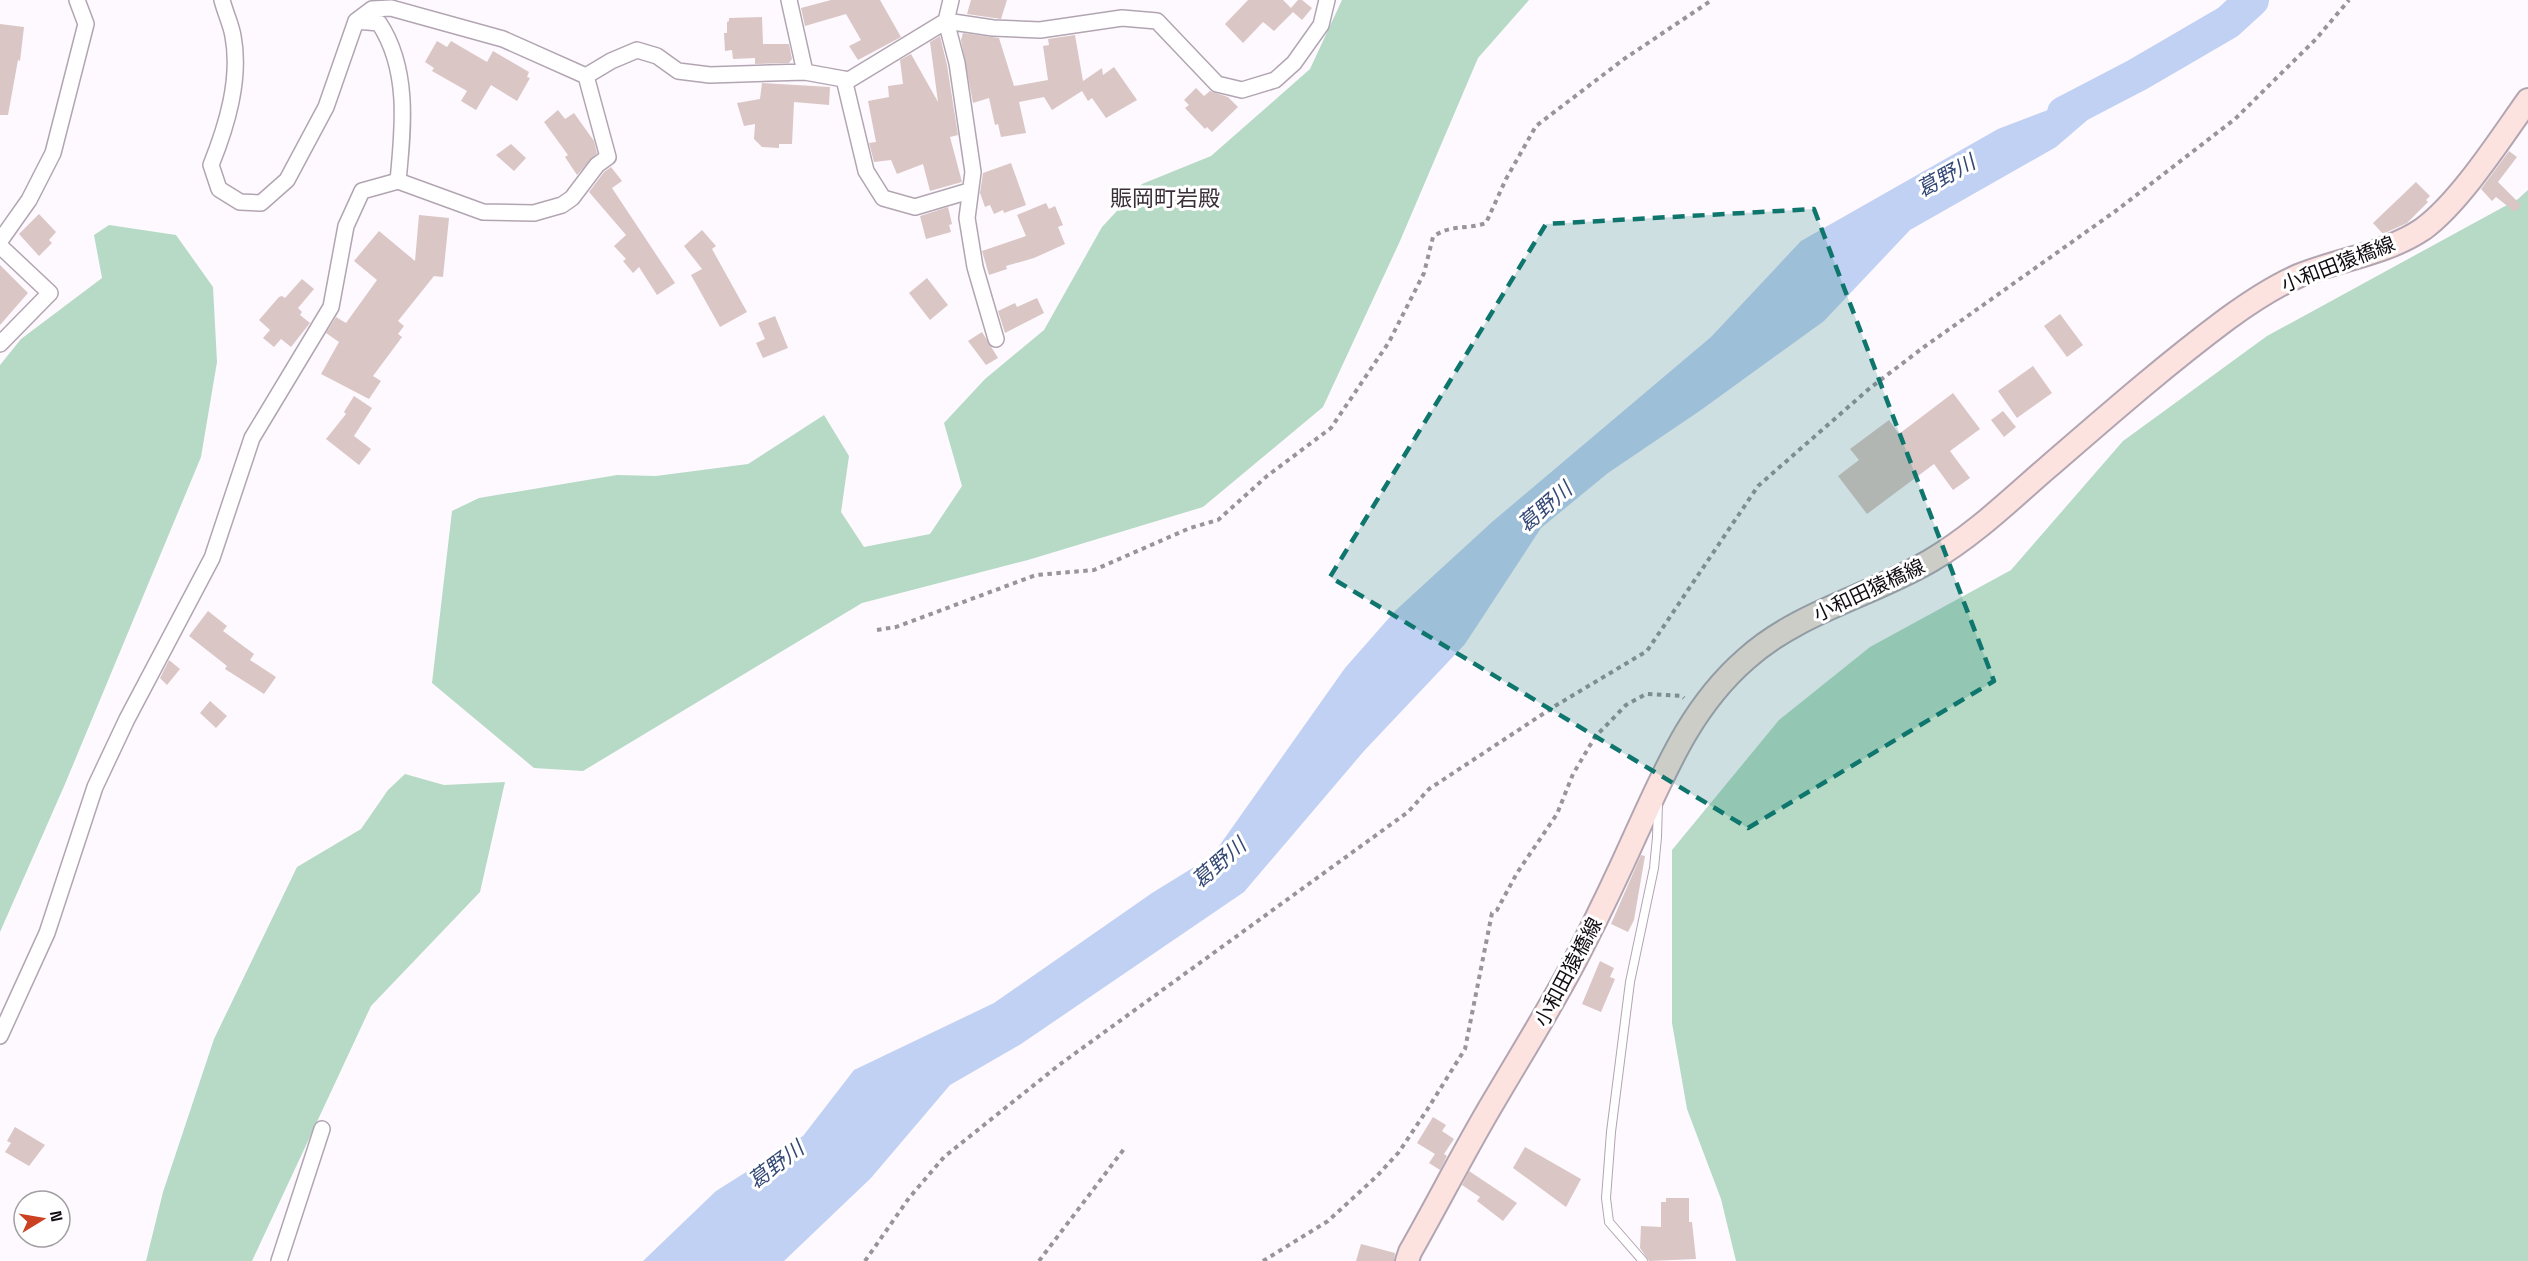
<svg xmlns="http://www.w3.org/2000/svg" width="2528" height="1261" font-family="'Space Grotesk','Noto Sans JP',sans-serif">
	<style>
		.green { fill: #b6dac6 }
		.water { fill: #c1d1f3 }
		.lines { fill: none; stroke-linecap: round; stroke-linejoin: round }
		.river { stroke: #c1d1f3; stroke-width: 34 }
		.building { fill: #dac6c5 }
		.lane-casing { stroke: #b2a5b2; stroke-width: 10 }
		.street-casing { stroke: #b2a5b2; stroke-width: 18 }
		.secondary-casing { stroke: #b2a5b2; stroke-width: 26 }
		.path { stroke: #999499; stroke-width: 4; stroke-dasharray: 4.5 4.5; stroke-linecap: butt }
		.lane { stroke: #fff; stroke-width: 8 }
		.street { stroke: #fff; stroke-width: 15 }
		.secondary { stroke: #fde3df; stroke-width: 22 }
		.marked { fill: #0f766e; fill-opacity: 0.2; stroke: #0f766e; stroke-width: 4.5; stroke-dasharray: 12 8; stroke-linejoin: round }
		.labels { text-anchor: middle; stroke-width: 6; stroke-linejoin: round; paint-order: stroke }
		.street-label { font-size: 20px; fill: #110c11; stroke: #fff }
		.water-label { font-size: 21px; font-style: italic; fill: #354976; stroke: #fff }
		.quarter-label { font-size: 22px; fill: #3a2f39; stroke: #fff }
	</style>
	<rect width="100%" height="100%" fill="#fef9fe"/>
	<!-- green -->
	<path class="green" d="M1342 0H1529L1478 58 1400 241 1323 407 1203 507 1028 560 862 603 583 771 534 768 432 683 452 511 479 498 617 475 656 476 748 464 824 415 849 456 841 512 864 547 930 534 962 486 944 423 985 379 1044 330 1102 227 1142 184 1211 156 1310 69Z
		M2528 190V1261H1736L1721 1199 1687 1109 1672 1023V850L1779 720 1870 647 2011 570 2123 441 2267 336 2518 199Z
		M109 225 176 235 213 287 217 362 201 457 65 784 0 932V365L21 339 102 278 94 235Z
		M405 774 444 785 505 782 480 892 371 1006 252 1261H146L163 1192 214 1039 297 867 361 829 388 790Z"/>
	<!-- water -->
	<path class="water" d="M2097 84 2106 86V104L2056 147 1910 230 1824 321 1701 410 1608 473 1541 528 1465 644 1364 751 1244 892 1021 1044 950 1085 871 1178 784 1261H643L716 1191 803 1136 854 1070 994 1003 1152 893 1212 856 1345 668 1396 610 1492 522 1711 337 1801 241 1998 129 2056 107Z"/>
	<g class="lines">
		<!-- river -->
		<path class="river" d="M2064 113 2137 75 2228 22 2252 0"/>
	</g>
	<!-- building -->
	<path class="building" d="M831 0H880L901 37 858 60 849 46 861 40 846 14 805 26 801 8Z
		M971 0H1007L1001 19 967 14Z
		M1248 0H1283L1291 8 1298 0H1302L1312 8 1302 20 1293 12 1274 31 1263 22 1243 43 1225 24Z
		M762 17 763 44H789L792 59 789 63 755 64V58L733 59 732 50 725 51 724 33H727V22L729 21V18Z
		M0 24 24 27 20 61 18 60 8 115H0Z
		M963 33 999 38 1014 86 1048 80 1043 46 1049 45 1048 39 1075 35 1083 81 1102 68 1103 75 1114 67 1137 100 1106 118 1092 98 1088 101 1082 91 1052 110 1044 97 1019 102 1026 133 1001 137 998 124 995 125 989 98 973 103 961 40Z
		M940 36 947 65 958 135 950 137 962 182 930 191 923 164 897 174 891 160 874 162 869 143 876 142 868 101 889 97 888 86 903 84 900 60 911 54 938 102 930 42Z
		M437 41 447 47 451 41 487 62 493 51 529 72 527 77 530 78 517 101 491 85 476 110 461 101 467 91 432 71 434 68 425 62Z
		M762 83 830 87 829 105 794 102 792 144H779V148L762 147 754 139 755 124 744 126 737 103 760 99Z
		M1196 88 1204 96 1210 91 1228 97 1238 107 1212 132 1207 127 1205 129 1185 108 1189 105 1184 100Z
		M558 110 565 119 574 113 594 141 597 153 577 175 565 157 568 155 544 122Z
		M511 144 526 158 514 171 496 155Z
		M2509 151 2517 157 2498 182 2521 205 2515 212 2496 197 2492 201 2481 189Z
		M1011 163 1026 205 1004 213 1003 210 994 214 990 205 985 207 980 193 983 173Z
		M611 167 622 181 612 188 675 283 657 295 639 267 633 273 623 261 626 259 614 246 626 235 589 192 604 172Z
		M2416 182 2430 196 2426 200 2428 202 2407 223 2383 234 2373 223Z
		M1046 203 1049 209 1055 206 1063 225 1058 227 1065 244 1034 258 1006 266 1007 269 989 275 982 251 1026 236 1017 215Z
		M948 207 952 224 949 225 951 232 926 239 920 216Z
		M39 214 56 232 49 240 52 243 39 256 19 234Z
		M419 215 449 218 443 277 434 276 398 321 404 326 398 334 402 337 373 376 381 381 369 399 321 374 339 342 326 333 336 317 346 323 377 280 354 261 379 231 415 261Z
		M702 230 716 246 712 249 747 312 720 327 691 275 702 269 684 246Z
		M0 265 28 293 0 325Z
		M927 278 948 305 930 320 909 293Z
		M302 279 314 289 298 308 302 312 300 315 310 323 291 347 281 339 274 347 263 338 270 330 259 320 279 297 282 296 285 298Z
		M1037 298 1044 313 1005 333 998 311 1015 303 1017 307Z
		M2060 314 2083 345 2067 357 2044 326Z
		M775 316 788 348 763 358 756 343 765 339 758 323Z
		M982 332 998 358 986 365 968 341Z
		M2033 366 2052 393 2017 418 1998 391Z
		M1953 393 1980 429 1950 451 1970 478 1953 490 1934 464 1867 514 1838 476 1859 460 1850 449 1889 420 1899 434Z
		M354 396 372 408 354 436 371 449 359 465 326 439 346 414 344 412Z
		M2003 411 2016 427 2004 437 1991 420Z
		M208 611 227 626 223 631 254 654 250 660 276 677 264 694 225 669 227 666 189 636Z
		M169 660 180 669 167 685 160 678Z
		M210 701 227 716 216 728 200 713Z
		M1641 855 1645 856 1634 920 1628 932 1611 924Z
		M1600 961 1614 968 1610 977 1615 979 1601 1012 1582 1004Z
		M1433 1117 1446 1125 1442 1131 1454 1139 1444 1154 1447 1156 1440 1170 1429 1163 1435 1154 1417 1143Z
		M15 1127 45 1145 29 1166 5 1152 11 1143 7 1141Z
		M1525 1147 1581 1179 1566 1207 1513 1168Z
		M1469 1171 1517 1203 1503 1221 1477 1201 1480 1197 1462 1185Z
		M1666 1198H1689V1222H1692L1696 1259 1649 1261 1640 1248 1641 1226 1661 1227V1202H1666Z
		M1361 1244 1395 1253 1394 1261H1356Z"/>
	<g class="lines">
		<!-- lane casing -->
		<g class="lane-casing">
			<path id="lane" d="M1643 1261 1609 1222 1606 1198 1611 1132 1630 982 1654 868 1657 837 1658 803"/>
		</g>
		<!-- street casing -->
		<g class="street-casing">
			<path id="street" d="M222 0C225 12 231 24 233 36 241 79 227 125 211 165L219 189 240 202 261 203 287 180 326 107 356 21 372 9 391 8 503 39 586 76
				M789 0 805 72
				M951 0 946 21 957 63 973 172 967 218 975 267 996 339
				M356 21 379 23C410 70 403 129 398 181
				M586 76 611 61 637 50 657 56 678 71 710 75 805 72 849 80 946 21 993 28 1040 30 1122 18 1157 21 1217 84 1242 90 1275 80 1294 63 1321 25 1327 0
				M844 79 866 171 883 198 915 207 969 191
				M0 241 29 200 53 153 86 24 77 0
				M0 246 50 293 0 344
				M0 1036 47 933 95 787 127 719 212 558 252 438 331 307 346 226 362 191 398 181 483 212 534 213 562 205 572 198 597 165 608 157 586 76
				M279 1261 322 1129"/>
		</g>
		<!-- secondary casing -->
		<g class="secondary-casing">
			<path id="secondary" d="M1407 1261 1410 1252C1439 1201 1465 1149 1495 1099 1525 1048 1556 999 1582 947 1601 910 1619 872 1636 834 1666 769 1691 707 1746 659 1798 612 1870 596 1930 561 1973 536 2009 501 2047 468 2106 417 2164 366 2227 319 2249 303 2273 287 2298 276 2339 259 2386 254 2423 229 2460 202 2501 138 2528 100"/>
		</g>
		<!-- path -->
		<path class="path" d="M877 630 896 627 1036 575 1094 570 1190 528 1218 520 1267 476 1331 428 1389 342 1424 273 1433 237C1450 224 1466 230 1486 223L1506 179 1536 126 1624 59 1712 0
			M865 1261 909 1198 944 1157 1059 1065 1408 812 1429 789 1555 706 1647 651 1758 486 1870 388 1924 347 2117 210 2235 119 2316 39 2349 0
			M1039 1261 1124 1149
			M1263 1261 1328 1221 1377 1176 1399 1152 1427 1110 1465 1049 1492 913 1497 910 1517 873 1557 814 1573 774 1595 737 1626 705 1646 694 1682 696 1684 698"/>
		<!-- lane -->
		<use href="#lane" class="lane"/>
		<!-- street -->
		<use href="#street" class="street"/>
		<!-- secondary -->
		<use href="#secondary" class="secondary"/>
	</g>
	<!-- marked area -->
	<path class="marked" d="M1814 209 1994 681 1748 828 1330 577 1546 224Z"/>
	<g class="labels">
		<!-- street labels -->
		<g class="street-label">
			<text transform="translate(2338 264) rotate(-21)" y="7">小和田猿橋線</text>
			<text transform="translate(1869 590) rotate(-25)" y="7">小和田猿橋線</text>
			<text transform="translate(1568 972) rotate(-62)" y="7">小和田猿橋線</text>
		</g>
		<!-- water labels -->
		<g class="water-label">
			<text transform="translate(1946 176) rotate(-29)" y="7">葛野川</text>
			<text transform="translate(1545 507) rotate(-41)" y="7">葛野川</text>
			<text transform="translate(1219 863) rotate(-41)" y="7">葛野川</text>
			<text transform="translate(776 1165) rotate(-37)" y="7">葛野川</text>
		</g>
		<!-- quarter labels -->
		<g class="quarter-label">
			<text x="1165" y="206">賑岡町岩殿</text>
		</g>
	</g>
	<!-- north arrow -->
	<g transform="translate(42 1219) rotate(79)"><circle r="28" fill="#ffffff" stroke="#a09ea0" stroke-width="1.5"/>
	<path d="M0-4.5L10 22L0 15L-10 22Z" fill="#cb4122"/>
	<text y="-9" font-size="16" font-weight="bold" text-anchor="middle" fill="#110c11">N</text>
	</g>
</svg>
